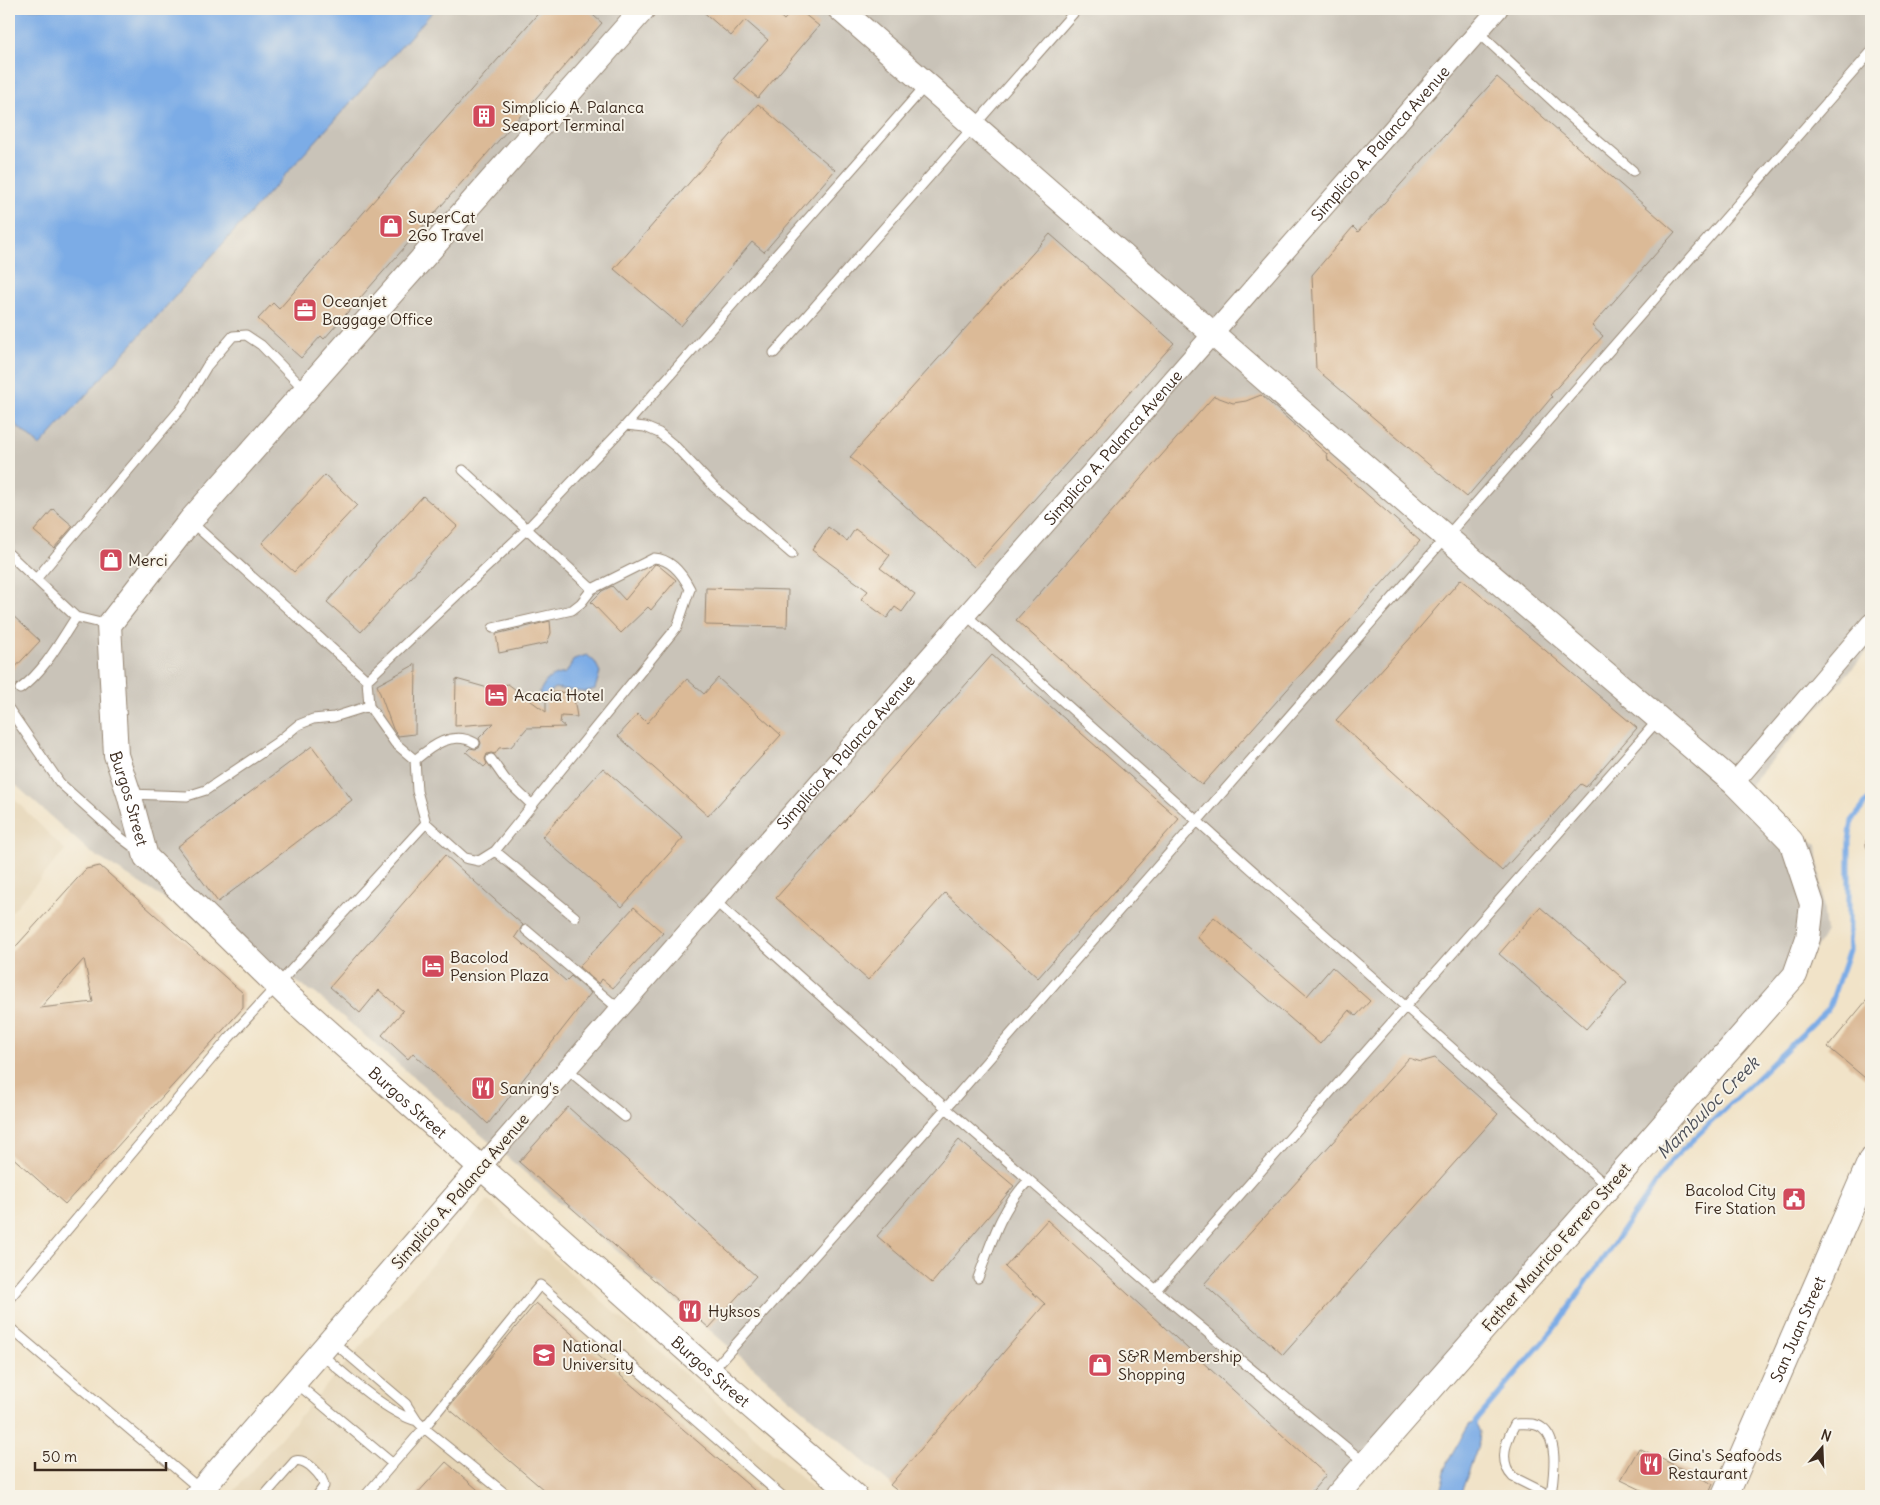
<svg xmlns="http://www.w3.org/2000/svg" width="1880" height="1505" font-family="Delius,sans-serif">
	<style>
		.built { fill: #e6d6b7 }
		.industrial { fill: #c9c3b8 }
		.water { fill: #7bace6; stroke: #5b6b82 }
		.lines { fill: none; stroke-linecap: round; stroke-linejoin: round }
		.stream { stroke: #7bace6; stroke-width: 5 }
		.building { fill: #dbba97; fill-rule: evenodd }
		.service-casing { stroke: #968673; stroke-width: 11 }
		.minor-casing { stroke: #968673; stroke-width: 21 }
		.tertiary-casing { stroke: #968673; stroke-width: 26 }
		.secondary-casing { stroke: #968673; stroke-width: 28 }
		.service { stroke: #fff; stroke-width: 9 }
		.minor { stroke: #fff; stroke-width: 19 }
		.tertiary { stroke: #fff; stroke-width: 24 }
		.secondary { stroke: #fff; stroke-width: 26 }
		.labels { text-anchor: middle; stroke-width: 4; stroke-linejoin: round; paint-order: stroke }
		.poi-label { font-size: 16px; fill: #3b2a1e; stroke: #f7f3e8; text-anchor: start }
		.street-label { font-size: 16px; fill: #3b2a1e; stroke: #f7f3e8 }
		.water-label { font-size: 18px; font-style: italic; fill: #4e515a; stroke: #f7f3e8 }
	</style>
	<rect width="100%" height="100%" fill="#f7f3e8"/>
	<filter id="ink" filterUnits="userSpaceOnUse"><feTurbulence type="fractalNoise" baseFrequency=".02" numOctaves="2"/><feDisplacementMap in="SourceGraphic" scale="10" xChannelSelector="R" yChannelSelector="G"/><feConvolveMatrix kernelMatrix="1 2 1 2 8 2 1 2 1" color-interpolation-filters="sRGB"/></filter>
	<filter id="wash" filterUnits="userSpaceOnUse"><feTurbulence type="fractalNoise" baseFrequency=".0096" numOctaves="4" result="noise"/><feDisplacementMap in="SourceGraphic" scale="20" xChannelSelector="R" yChannelSelector="G"/><feGaussianBlur stdDeviation="1.12" result="paint"/><feColorMatrix in="noise" values="0 0 0 0 0 0 0 0 0 0 0 0 0 0 0 0 0 1.4 0 .05"/><feComposite in="paint" operator="in"/></filter>
	<g filter="url(#wash)">
		<rect width="100%" height="100%" fill="#f1e3c8"/>
		<!-- built -->
		<path class="built" d="M10 795 65 850 9 915V796Z
			M488 1200 822 1496H230Z"/>
		<!-- industrial -->
		<path class="industrial" d="M435 9H1871V647L1746 790 1817 845 1826 932 1796 983 1323 1496H904L316 994 90 852 9 779V419L41 446Z"/>
		<!-- water -->
		<path class="water" d="M9 9H435L40 446 9 419Z
			M587 655 595 662 600 672 595 689 584 692 554 688 546 698 539 693C547 678 549 676 566 673L574 659Z
			M1474 1422 1480 1432 1479 1442 1460 1496H1439L1447 1463 1469 1425Z"/>
		<g class="lines">
			<!-- stream -->
			<path class="stream" d="M1473 1430 1475 1422 1553 1330 1671 1161 1829 1008 1849 950V841L1852 821 1871 796"/>
		</g>
		<g id="blocks">
			<!-- building -->
			<path class="building" d="M542 9H586L602 23 324 339 321 336 301 358 258 319 273 303 279 309Z
				M700 9H772L784 20 794 9H798L819 26 758 98 734 78 768 40 745 20 731 36Z
				M1497 77 1675 232 1592 326 1603 336 1550 395 1552 397 1467 497 1316 369 1312 275 1353 227 1358 232Z
				M758 104 835 170 764 252 752 242 681 326 614 269Z
				M1050 234 1174 343 974 567 850 457Z
				M1261 395 1327 454 1328 460 1420 541 1202 785 1016 620 1214 396 1233 403 1246 401Z
				M325 475 357 505 294 572 262 543Z
				M423 496 457 526 361 632 327 602Z
				M53 509 73 526 54 548 34 531Z
				M828 527 847 541 855 529 890 555 880 568 915 594 902 612 895 607 887 618 861 599 868 591 812 550Z
				M655 564 658 565 676 580 651 610 648 607 621 633 591 602 602 591 612 586 625 600Z
				M1461 579 1637 728 1586 787 1581 784 1502 871 1336 720 1415 633Z
				M706 588 788 590 787 627 705 625Z
				M9 612 40 641 9 674Z
				M550 621 551 633 547 643 499 653 496 634Z
				M992 655 1179 819 1038 978 945 893 868 980 776 898Z
				M416 664 415 734 398 736 393 729 377 685Z
				M718 678 781 735 708 816 618 736 638 714 647 723 687 679 704 694Z
				M456 679 488 688 508 684 546 712V693L573 692 577 717 561 716 560 723 565 727 527 728 511 747 499 748 495 754 491 753 487 754 485 759 487 764 484 767 466 752 470 748 475 749 479 748 481 743 479 738 494 723 455 726Z
				M312 746 352 800 218 902 177 847Z
				M603 768 683 838 622 907 542 837Z
				M445 855 523 925 515 937 566 981 571 976 591 993 488 1124 413 1053 408 1059 382 1035 403 1011 379 990 360 1013 330 987Z
				M100 866 243 993V1008L65 1204 9 1154V954L86 869ZM84 959 93 1002 40 1008Z
				M634 907 663 933 613 988 602 979 599 984 579 967Z
				M1540 907 1627 982 1586 1029 1499 954Z
				M1214 917 1307 996 1332 967 1370 1001 1356 1016 1349 1010 1320 1044 1197 937Z
				M1871 995V1083L1828 1047Z
				M1409 1058 1421 1062 1435 1058 1498 1114 1283 1355 1204 1284Z
				M568 1107 756 1276 709 1328 519 1162Z
				M959 1140 1014 1186 932 1283 877 1236Z
				M1047 1220 1326 1475 1308 1496H904L890 1485 1045 1304 1005 1267Z
				M536 1303 761 1496H551L448 1408Z
				M1639 1448 1713 1484 1708 1496H1654L1621 1480Z
				M446 1462 485 1496H415Z"/>
		</g>
	</g>
	<g filter="url(#ink)">
		<use href="#blocks" fill-opacity="0" stroke="#968673" stroke-width="1"/>
		<g class="lines">
			<!-- service casing -->
			<g class="service-casing">
				<path id="service" d="M1478 32 1560 108 1633 171
					M774 353 1077 9
					M626 425 645 427 659 433 676 447 713 486 792 554
					M463 470 592 589 581 603 572 610 493 628
					M190 521 367 680
					M9 554 76 617 109 625
					M36 579 183 406 207 366 233 336 246 335 261 345 305 390
					M966 615 1608 1187
					M20 689C45 670 59 643 76 617
					M9 709 60 783 120 837 140 852
					M491 759 505 779 532 805
					M415 760C432 746 452 730 475 743
					M129 794 187 796 206 790 276 743 298 725 313 719 334 717 369 706
					M426 823 417 791 415 760 395 743 369 706 367 680 526 530 626 425 927 84
					M1871 842V845
					M495 851 677 627 690 589C683 575 671 559 654 558L592 589
					M715 901 946 1108 1156 1290 1365 1463
					M526 930 619 1009
					M567 1069 625 1117
					M978 1278C992 1241 1001 1208 1029 1180
					M1156 1290 1658 720
					M9 1299 229 1038 426 823 465 858 479 861 495 851 575 917
					M9 1327 201 1490
					M331 1340 406 1404 417 1421 424 1428 508 1496
					M320 1353C344 1374 387 1413 417 1421
					M711 1372 946 1108 1871 52
					M295 1382 393 1464
					M264 1496 295 1461C306 1458 323 1476 324 1486L317 1496
					M365 1496 424 1428 540 1285 782 1496
					M1551 1496C1553 1477 1560 1441 1542 1428 1535 1422 1524 1424 1515 1424 1506 1440 1498 1462 1513 1477L1551 1496H1552"/>
			</g>
			<!-- minor casing -->
			<g class="minor-casing">
				<g id="minor">
					<path d="M1734 783 1871 623"/>
					<path id="s1" d="M480 1168 1498 9"/>
				</g>
			</g>
			<!-- tertiary casing -->
			<g class="tertiary-casing">
				<g id="tertiary">
					<path id="s2" d="M643 9 190 521 109 625 116 755 129 794 146 857 286 994 711 1372 855 1496"/>
					<path d="M840 9 1446 537 1734 783 1791 841 1812 904 1808 938 1795 975 1337 1496"/>
					<path d="M196 1496 480 1168"/>
				</g>
			</g>
			<!-- secondary casing -->
			<g class="secondary-casing">
				<g id="secondary">
					<path id="s3" d="M1725 1496 1871 1161"/>
				</g>
			</g>
			<!-- service -->
			<use href="#service" class="service"/>
			<!-- minor -->
			<use href="#minor" class="minor"/>
			<!-- tertiary -->
			<use href="#tertiary" class="tertiary"/>
			<!-- secondary -->
			<use href="#secondary" class="secondary"/>
		</g>
	</g>
	<!-- icons -->
	<defs>
		<g id="building-square" transform="scale(1.25)"><rect x="-9" y="-9" width="18" height="18" rx="4" fill="#d1495b" stroke="#f7f3e8"/><path d="M-4-6H4V6H1V3H-1V6H-4ZM-2.5-4.3h1.7v1.8h-1.7ZM.8-4.3h1.7v1.8H.8ZM-2.5-1h1.7V.8h-1.7ZM.8-1h1.7V.8H.8Z" fill="#fff"/></g>
		<g id="shop-square" transform="scale(1.25)"><rect x="-9" y="-9" width="18" height="18" rx="4" fill="#d1495b" stroke="#f7f3e8"/><path d="M-5-2.5h2.3a2.7 3.5 0 0 1 5.4 0H5L5.5 6h-11ZM-1.5-2.5h3a1.5 2.3 0 0 0-3 0Z" fill="#fff"/></g>
		<g id="office-square" transform="scale(1.25)"><rect x="-9" y="-9" width="18" height="18" rx="4" fill="#d1495b" stroke="#f7f3e8"/><path d="M-6-3h4V-5.5h4V-3h4V5H-6ZM-1-4.5V-3h2v-1.5ZM-6 0V1H6V0Z" fill="#fff"/></g>
		<g id="hotel-square" transform="scale(1.25)"><rect x="-9" y="-9" width="18" height="18" rx="4" fill="#d1495b" stroke="#f7f3e8"/><path d="M-6-4.5h1.5V1H6V5H4.5V3h-9V5H-6ZM-4 0a1.8 1.8 0 1 1 3.6 0ZM.5 0V-2.5h3Q6-2.5 6 0Z" fill="#fff"/></g>
		<g id="restaurant-square" transform="scale(1.25)"><rect x="-9" y="-9" width="18" height="18" rx="4" fill="#d1495b" stroke="#f7f3e8"/><path d="M-5-6h1v4h1v-4h1v4h1v-4h1v5L-1.5 .5V6h-2V.5L-5-1ZM5-6V6H3V1.5H1.5Q1.5-4 5-6Z" fill="#fff"/></g>
		<g id="civic-square" transform="scale(1.25)"><rect x="-9" y="-9" width="18" height="18" rx="4" fill="#d1495b" stroke="#f7f3e8"/><path d="M-.6-6.5H3V-4.5H.6V-3L4-1V1h2V6H-6V1h2V-1L-.6-3ZM-1.2 2.5V6h2.4V2.5Z" fill="#fff"/></g>
		<g id="university-square" transform="scale(1.25)"><rect x="-9" y="-9" width="18" height="18" rx="4" fill="#d1495b" stroke="#f7f3e8"/><path d="M0-5L7-2L0 1L-7-2ZM-4 1L0 2.5L4 1V4Q0 6-4 4Z" fill="#fff"/></g>
	</defs>
	<g fill-rule="evenodd">
		<use href="#building-square" x="484" y="116"/>
		<use href="#shop-square" x="391" y="226"/>
		<use href="#office-square" x="305" y="310"/>
		<use href="#shop-square" x="111" y="560"/>
		<use href="#hotel-square" x="496" y="695"/>
		<use href="#hotel-square" x="433" y="966"/>
		<use href="#restaurant-square" x="483" y="1088"/>
		<use href="#civic-square" x="1794" y="1199"/>
		<use href="#restaurant-square" x="690" y="1311"/>
		<use href="#university-square" x="544" y="1355"/>
		<use href="#shop-square" x="1100" y="1365"/>
		<use href="#restaurant-square" x="1651" y="1464"/>
	</g>
	<g class="labels">
		<!-- poi labels -->
		<g class="poi-label">
			<text x="502" y="113">Simplicio A. Palanca<tspan x="502" dy="18">Seaport Terminal</tspan></text>
			<text x="408" y="223">SuperCat<tspan x="408" dy="18">2Go Travel</tspan></text>
			<text x="322" y="307">Oceanjet<tspan x="322" dy="18">Baggage Office</tspan></text>
			<text x="128" y="566">Merci</text>
			<text x="514" y="701">Acacia Hotel</text>
			<text x="450" y="963">Bacolod<tspan x="450" dy="18">Pension Plaza</tspan></text>
			<text x="500" y="1094">Saning's</text>
			<text x="1776" y="1196" text-anchor="end">Bacolod City<tspan x="1776" dy="18">Fire Station</tspan></text>
			<text x="708" y="1317">Hyksos</text>
			<text x="562" y="1352">National<tspan x="562" dy="18">University</tspan></text>
			<text x="1118" y="1362">S&amp;R Membership<tspan x="1118" dy="18">Shopping</tspan></text>
			<text x="1668" y="1461">Gina's Seafoods<tspan x="1668" dy="18">Restaurant</tspan></text>
		</g>
		<!-- street labels -->
		<g class="street-label">
			<text dy="6" stroke="none"><textPath href="#s1" startOffset="1364">Simplicio A. Palanca Avenue</textPath></text>
			<text dy="6" stroke="none"><textPath href="#s1" startOffset="959">Simplicio A. Palanca Avenue</textPath></text>
			<text dy="6" stroke="none"><textPath href="#s1" startOffset="554">Simplicio A. Palanca Avenue</textPath></text>
			<text dy="6" stroke="none"><textPath href="#s2" startOffset="991">Burgos Street</textPath></text>
			<text dy="6" stroke="none"><textPath href="#s2" startOffset="1411">Burgos Street</textPath></text>
			<text transform="translate(460 1191) rotate(-49)" y="6">Simplicio A. Palanca Avenue</text>
			<text transform="translate(1556 1247) rotate(-49)" y="6">Father Mauricio Ferrero Street</text>
			<text dy="6" stroke="none"><textPath href="#s3" startOffset="182">San Juan Street</textPath></text>
			<text dy="6" stroke="none"><textPath href="#s2" startOffset="1816">Burgos Street</textPath></text>
		</g>
		<!-- water labels -->
		<g class="water-label">
			<text transform="translate(1708 1108) rotate(-45)" y="6">Mambuloc Creek</text>
		</g>
	</g>
	<!-- margin -->
	<rect width="1880" height="1505" fill="none" stroke="#f7f3e8" stroke-width="30"/>
	<!-- north arrow -->
	<g transform="translate(1822 1448) rotate(19)" stroke="#f7f3e8" stroke-width="4" paint-order="stroke">
	<path d="M0-4L9 19L0 12L-9 19Z" fill="#3b2a1e"/>
	<text y="-8" font-size="14" font-weight="bold" text-anchor="middle" fill="#3b2a1e">N</text>
	</g>
	<!-- scale -->
	<path d="M35 1462v8h131v-8" fill="none" stroke="#3b2a1e" stroke-width="2.5"/>
	<text x="42" y="1462" font-size="15" fill="#3b2a1e" stroke="#f7f3e8" stroke-width="4" paint-order="stroke">50 m</text>
</svg>
